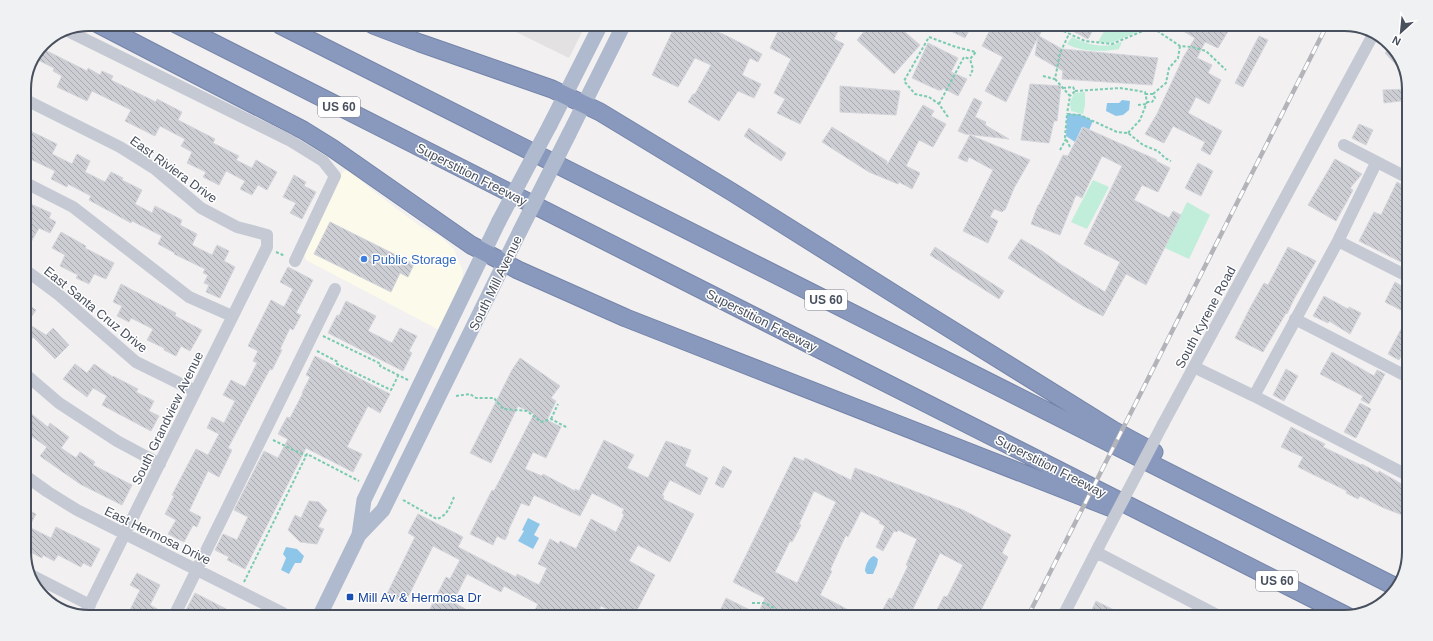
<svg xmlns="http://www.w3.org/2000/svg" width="1433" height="641" font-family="Arial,sans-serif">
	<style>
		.commercial { fill: #fcfaea }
		.education { fill: #e3e1e2 }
		.green { fill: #c0eeda }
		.water { fill: #8ec6ea }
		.building { fill: url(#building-back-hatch); stroke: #d4d5db; fill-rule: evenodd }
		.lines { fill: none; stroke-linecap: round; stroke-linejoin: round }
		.highway-casing { stroke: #7484a9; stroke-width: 19 }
		.path { stroke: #79cbb2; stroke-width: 2; stroke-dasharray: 3 2; stroke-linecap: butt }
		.minor { stroke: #c4c9d4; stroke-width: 12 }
		.major { stroke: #b0bace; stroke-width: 15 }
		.highway { stroke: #8999bd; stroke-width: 17 }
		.rail-casing { stroke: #b2b4ba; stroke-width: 4.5 }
		.rail { stroke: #fff; stroke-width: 3; stroke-dasharray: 9; stroke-linecap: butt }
		.minor-bridge { stroke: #c4c9d4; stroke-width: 12 }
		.major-bridge { stroke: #b0bace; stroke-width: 15 }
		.shop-dot { fill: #3f7fe0; stroke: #fff; stroke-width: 1.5 }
		.transit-dot { fill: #1a4fb4; stroke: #fff; stroke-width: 1.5 }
		.labels { text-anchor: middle; stroke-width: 3; stroke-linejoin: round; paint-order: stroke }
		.shield { fill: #fff; stroke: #7f848e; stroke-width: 1 }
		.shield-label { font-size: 12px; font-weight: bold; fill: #484f5d }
		.street-label { font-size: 13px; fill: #484f5d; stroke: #fff }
		.shop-label { font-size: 13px; fill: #366cbe; stroke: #fff; text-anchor: start }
		.transit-label { font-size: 13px; fill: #164399; stroke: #fff; text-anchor: start }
		.rim { fill: none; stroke: #484f5d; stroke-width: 2 }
	</style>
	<defs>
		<pattern id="building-back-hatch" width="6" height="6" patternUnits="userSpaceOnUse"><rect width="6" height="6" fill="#cdced4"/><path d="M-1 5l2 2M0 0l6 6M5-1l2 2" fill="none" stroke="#a8aaaf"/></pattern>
	</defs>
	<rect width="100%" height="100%" fill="#f2f0f0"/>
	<!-- commercial -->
	<path class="commercial" d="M347 169 376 193 420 226 441 237 454 249 463 271 461 283 439 330 306 260 303 251 342 173Z"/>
	<!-- education -->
	<path class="education" d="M504 26H585L569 58Z"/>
	<!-- green -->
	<path class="green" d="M1106 28H1147L1111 43 1098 42Z
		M1072 37C1087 45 1105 49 1122 42L1119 49C1104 52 1081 52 1067 44Z
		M1085 92V105L1083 114 1071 111 1070 103 1074 93Z
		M1093 180 1109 187 1087 229 1071 222Z
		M1187 202 1210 215 1189 259 1165 248Z"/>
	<!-- water -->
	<path class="water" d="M1122 100 1130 101 1129 110 1123 115 1116 116 1106 111 1107 103H1119Z
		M1067 114C1077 113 1085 116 1093 121L1089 130 1082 127 1075 142 1066 136Z
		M528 518 540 524 534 535 539 538 533 549 518 541 524 531 522 530Z
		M286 547 297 549 304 556 301 563H295L289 574 281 570 286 558 283 554Z
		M874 556 878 559 877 565 873 574H867L865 571C865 566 869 557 874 556Z"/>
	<!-- building -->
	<path class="building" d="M675 26H697L723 34 762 54 758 62 750 58 742 75 761 84 754 98 738 91 719 121 688 102 693 94H695L711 65 695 58 678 87 652 75Z
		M780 27H840L834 39 844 44 800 124 777 113 785 99 774 93 791 59 770 48Z
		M868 27H899L920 45 894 74 857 40Z
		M943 27H971L965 38Z
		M991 28H1043L1039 36 1062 49 1158 58 1152 85 1062 79 1063 71 1035 55 1038 37 1006 102 985 91 1003 57 982 46Z
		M1067 28H1094L1088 39Z
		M1178 28H1230L1218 48 1205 42 1197 58 1212 65 1208 73 1221 80 1209 104 1196 97 1188 113 1222 131 1210 155 1201 150 1205 142 1173 126 1164 143 1145 134 1157 114 1184 56 1195 38Z
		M1259 36 1268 40 1243 87 1235 83Z
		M928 43 958 58 951 72 967 79 958 96 943 88 942 90H938L912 78Z
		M1392 47 1398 53 1406 75 1385 53Z
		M41 48 87 71 88 68 100 75 102 71 113 76 111 80 156 102 157 99 182 112 178 120 215 139 213 143 239 156 236 160 252 168 256 160 277 172 267 190 258 185 252 195 240 189 245 181 226 171 219 185 203 177 206 172 187 163 192 152 181 146 185 139 160 126 155 136 125 121 131 110 92 91 87 101 57 87 62 76 53 71 54 68 36 59Z
		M1030 84 1061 86 1057 121H1054L1049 143 1021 140Z
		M840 86 900 91 896 115 840 112Z
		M1409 89V100L1384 103 1383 90Z
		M974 98 982 102 975 117 986 122 985 125 1009 139 965 134 958 131Z
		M923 105 934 111 931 116 946 124 933 147 919 140 906 166 920 173 912 189 899 182 898 184 869 172 822 142 832 127 887 161V165Z
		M1359 124 1373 130 1366 145 1352 138Z
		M1083 127 1157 160 1156 161 1170 168 1158 192 1142 185 1134 200 1169 218 1173 211 1181 215 1146 285 1126 274 1103 316 1083 306 1008 258 1021 239 1042 251 1060 264 1105 292 1120 262 1084 244 1122 166 1102 156 1082 198 1076 195 1060 235 1031 224 1038 205H1039L1063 155 1068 156Z
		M24 128 57 144 52 154 72 164 77 154 90 161 85 172 105 182 111 172 123 178 122 180 142 190 135 204 152 213 155 206 182 220 180 225 197 234 192 245 212 255 217 245 229 251 224 261 235 267 220 298 206 292 209 285 204 283 208 275 203 273 205 269 174 254 175 253 158 244 162 236 132 221 131 223 89 200 91 196 68 184 67 187 51 179 55 171 24 156Z
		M749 128 786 153 781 161 744 136Z
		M970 135 1030 160 1014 188 1005 210H1004L1002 212 994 209 990 217 998 221 988 243 963 231 993 170 969 157 967 162 958 158Z
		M1335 159 1362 174 1350 188 1353 190 1336 221 1308 205Z
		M1198 163 1213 171 1201 196 1185 188Z
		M294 175 306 182 304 186 316 192 302 219 290 213 296 203 283 197Z
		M1397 182 1408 188 1407 265 1359 241 1374 212 1381 215Z
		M24 201 51 213 49 218 56 222 50 233 39 228 31 242 24 238Z
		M330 222 414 264 408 277 400 273 391 292 314 254Z
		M61 232 86 246 85 248 114 263 106 279 94 274 89 284 76 278 78 275 60 266 65 255 52 248Z
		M935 247 1004 291 999 299 930 255Z
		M1288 247 1316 261 1294 299 1287 314 1286 313 1263 352 1235 338 1250 308 1264 283 1268 285Z
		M288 267 313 280 296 313 301 315 293 330 290 328 280 349 282 350 272 370 270 369 228 448 232 450 219 477 208 471 189 511 201 517 197 527 193 525 184 542 168 534 176 520 165 514 174 496 172 495 196 449 208 455 219 434 207 428 212 417 224 423 235 401 223 395 231 380 245 387 257 363 253 361 258 351 248 346 271 300 284 307 293 289 280 282Z
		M1395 282 1407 289V313L1385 302Z
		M121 284 176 313 175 316 202 330 190 351 181 346 176 356 164 350V348L147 340 153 329 131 318 129 322 117 316 122 306 113 302Z
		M1324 296 1348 309 1349 307 1361 313 1350 334 1329 321 1328 323 1313 316Z
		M346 301 376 316 368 331 392 343 400 328 417 336 409 351 412 353 403 371 328 333 337 315 339 316Z
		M24 302 36 310 27 323 46 335 53 328 69 345 55 359 33 337 24 349Z
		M1407 318 1406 347 1399 360 1388 354Z
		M1332 352 1374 376 1377 370 1385 374 1369 404 1361 400 1363 396 1320 374Z
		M315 356 390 394 380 413 368 406 347 447 362 454 353 472 306 448 245 569 227 560 229 557 215 550 223 534 237 540 248 517 234 510 264 451 278 458 288 439 278 434 287 417 290 418 303 393H302L310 377 306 375Z
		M520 358 560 386 551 398 556 401 547 420 561 427 546 458 533 452 525 469 542 476 543 474 575 491V489L579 491 604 440 634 455 627 468 648 478 666 441 691 450 685 466 708 478 700 495 670 480 662 495 664 496 663 499 694 514 670 562 638 545 629 561 655 575 635 614H617L601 606 597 614H533L538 604 504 586 501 592 467 574 453 602 474 614 428 613 446 577 450 579 460 560 433 546 405 603 387 594 415 537 408 533 418 514 463 537 458 547 516 577 517 574 539 585 547 568 538 564 550 539 559 544 560 541 576 549 591 519 616 532 624 515 622 513 624 509 592 493 580 516 534 495 529 506 521 503 508 531 509 532 505 540 497 536 493 545 470 534 492 490 494 491 534 414 518 406 491 463 470 453 512 370Z
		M75 364 87 373 94 364 113 377V376L138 389 136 392 154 401 149 411 159 416 151 431 102 405 107 396 93 388 87 397 63 379Z
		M1286 369 1298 376 1284 401 1273 395Z
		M1360 403 1371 409 1356 438 1344 432Z
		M24 408 48 427 50 423 69 437 61 448 76 458 80 452 95 462 93 465 132 485 122 505 80 484 40 456 47 447 24 431Z
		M1291 427 1325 444 1323 447 1361 465 1362 464 1378 473 1379 471 1405 486V516L1384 508 1360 496 1358 499 1346 493 1347 491 1298 467 1303 457 1281 447Z
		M794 457 804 461 805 458 851 480 855 468 963 510 1011 535 1002 553 1008 557 979 614 968 609 964 616 944 615 936 612 944 596 947 597 963 565 940 553 910 615H880L889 598 892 599 908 566 906 565 917 539 898 530 897 532 894 531 883 551 876 547 885 526 879 523 880 521 861 511 848 537 846 535 830 570 832 571 820 595 858 615H718L726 598 758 614 765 598 733 582ZM814 491 836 502 797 583 775 572 790 541 792 542 801 525 799 524Z
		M723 466 732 471 723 488 715 484Z
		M309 501 319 502 327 510 318 527 324 529 317 544 300 542 288 530 295 515 301 518Z
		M24 508 36 514 29 527 51 538 56 527 100 549 91 567 83 563 81 567 58 555 54 561 43 555 42 558 24 549Z
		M137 573 160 585 150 605 163 612H129L140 590 130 585Z
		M195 593 234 613 185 612Z
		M1096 601 1126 616H1089Z"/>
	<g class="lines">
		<!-- highway casing -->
		<g class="highway-casing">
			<path id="highway" d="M98 24 303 130 332 148 471 245 518 270 626 318 1114 509
				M176 24 1347 616
				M280 25 1396 587
				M373 25 420 43 552 89 600 112 732 192 923 312 1113 430 1154 452"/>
		</g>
		<!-- path -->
		<path class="path" d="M1153 28 1180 46 1192 47 1206 51 1226 70
			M1059 29 1085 41 1112 44 1150 28
			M1043 76 1055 79 1060 53 1069 34
			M1055 79 1070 96 1067 114
			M1063 88 1073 87 1075 91 1070 96
			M1075 91 1120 88 1145 92 1147 102H1152L1155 98 1153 94H1145
			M1153 94 1166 83 1169 68 1178 58 1180 46
			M939 104 964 57 970 59
			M1138 105 1146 104
			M948 117 939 104 929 97 915 94 904 81 929 37 956 47 976 52 970 59 973 69 970 76
			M1128 133 1140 120 1147 102
			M1070 147 1065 137 1067 114 1080 115 1117 132 1128 133 1143 145 1158 151 1165 158 1171 161
			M1060 150 1066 139
			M276 252 285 256
			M323 336 381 364 380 366 408 380
			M317 351 338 362 337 364 391 390 398 376
			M456 396 470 394 476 398H494L503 409 527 411 541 422 551 419 568 428
			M551 419 558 404
			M273 440 306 456
			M403 500 437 519C448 515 450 506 454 497
			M244 582 307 454 359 481
			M752 603H765L786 615"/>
		<!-- minor -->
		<path class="minor" d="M70 32 289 140 323 161 335 176 295 261
			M24 99 120 147 155 169 201 208 237 227 267 235V247L86 612
			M1344 145 1408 178
			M24 182 73 207 189 297 232 316
			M1338 241 1407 276
			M24 269 59 295 136 362 195 391
			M1295 319 1406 376
			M1194 367 1254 396 1405 474
			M24 373 59 403 117 441 160 464
			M1254 396 1338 241 1376 163
			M1163 424 1374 33
			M24 475 48 492 77 510 283 613
			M1096 552 1221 617
			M31 575 90 605
			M176 612 335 289
			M1063 616 1099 546"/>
		<!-- major -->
		<path class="major" d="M550 125 600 26
			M569 134 623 26
			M359 535 364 500 499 221
			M321 613 359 535 383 510 520 231"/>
		<!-- highway -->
		<use href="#highway" class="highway"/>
		<!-- rail casing -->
		<g class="rail-casing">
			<path id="rail" d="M1028 616 1325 29"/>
		</g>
		<!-- rail -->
		<use href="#rail" class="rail"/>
		<!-- minor-bridge -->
		<path class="minor-bridge" d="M1099 546 1163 424"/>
		<!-- major-bridge -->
		<path class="major-bridge" d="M499 221 550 125
			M520 231 569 134"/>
	</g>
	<!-- markers -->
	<circle class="shop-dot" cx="364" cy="259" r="4"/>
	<rect class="transit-dot" x="346" y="593" width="8" height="8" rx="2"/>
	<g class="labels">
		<!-- shield labels -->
		<g class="shield">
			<rect x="318" y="97" width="42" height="20" rx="3"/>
			<rect x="805" y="290" width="42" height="20" rx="3"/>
			<rect x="1256" y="571" width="42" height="20" rx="3"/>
		</g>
		<g class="shield-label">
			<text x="339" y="111">US 60</text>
			<text x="826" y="304">US 60</text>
			<text x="1277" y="585">US 60</text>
		</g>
		<!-- street labels -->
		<g class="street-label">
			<text transform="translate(174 169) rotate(36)" y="5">East Riviera Drive</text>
			<text transform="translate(472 174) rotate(27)" y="5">Superstition Freeway</text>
			<text transform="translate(495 283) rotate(-64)" y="5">South Mill Avenue</text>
			<text transform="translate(96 309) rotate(39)" y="5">East Santa Cruz Drive</text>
			<text transform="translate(1205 317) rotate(-62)" y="5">South Kyrene Road</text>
			<text transform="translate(762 320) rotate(27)" y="5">Superstition Freeway</text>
			<text transform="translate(167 418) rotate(-64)" y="5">South Grandview Avenue</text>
			<text transform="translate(1051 466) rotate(27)" y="5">Superstition Freeway</text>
			<text transform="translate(158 535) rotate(26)" y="5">East Hermosa Drive</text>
		</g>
		<!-- shop labels -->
		<g class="shop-label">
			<text x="372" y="264">Public Storage</text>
		</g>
		<!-- transit labels -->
		<g class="transit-label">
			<text x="358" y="602">Mill Av &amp; Hermosa Dr</text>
		</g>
	</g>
	<!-- crop -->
	<path d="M0 0H1433V641H0ZM89 31H1344A58 58 0 0 1 1402 89V552A58 58 0 0 1 1344 610H89A58 58 0 0 1 31 552V89A58 58 0 0 1 89 31Z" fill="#f0f1f2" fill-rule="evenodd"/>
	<path class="rim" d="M89 31H1344A58 58 0 0 1 1402 89V552A58 58 0 0 1 1344 610H89A58 58 0 0 1 31 552V89A58 58 0 0 1 89 31Z"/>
	<!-- north arrow -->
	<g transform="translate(1401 32) rotate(207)" stroke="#ffffff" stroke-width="3" paint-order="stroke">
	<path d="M0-3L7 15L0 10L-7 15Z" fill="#484f5d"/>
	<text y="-6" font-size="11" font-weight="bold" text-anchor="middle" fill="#484f5d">N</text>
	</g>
</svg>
